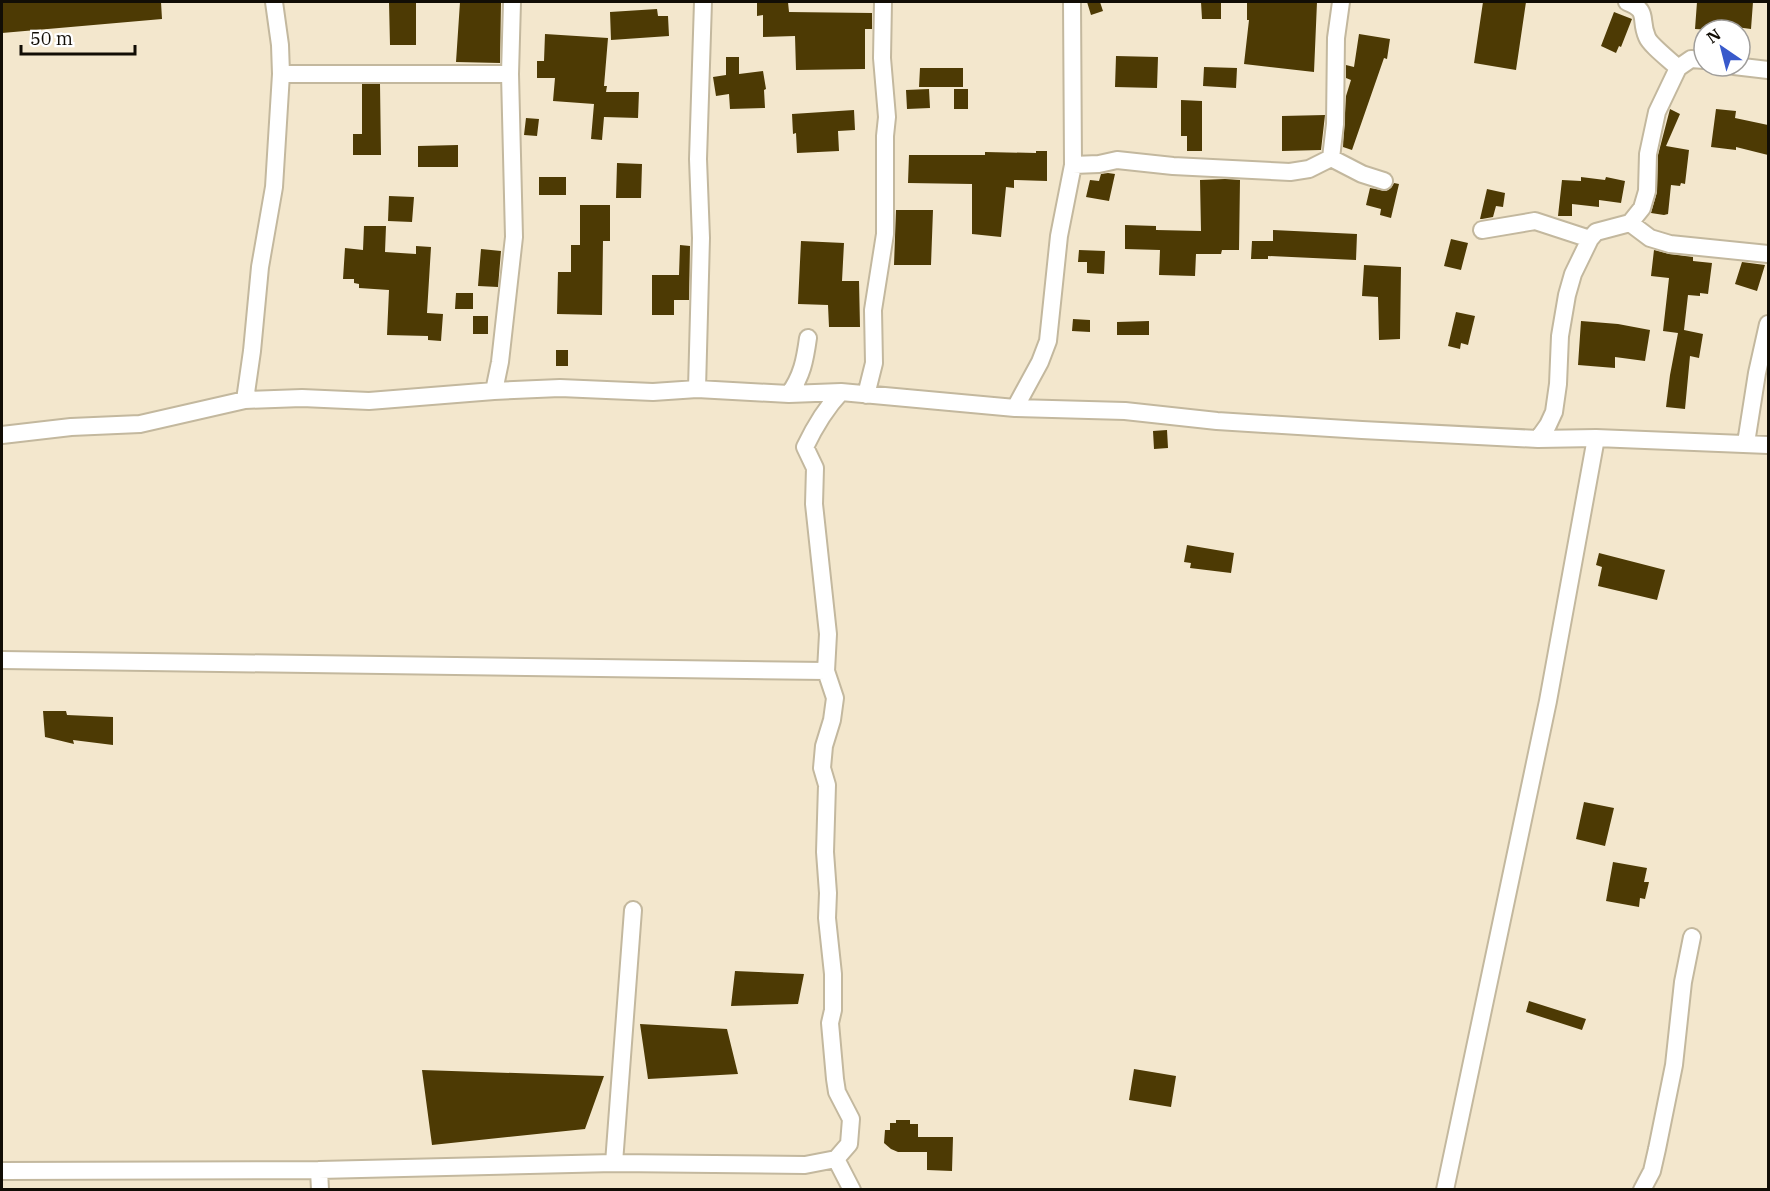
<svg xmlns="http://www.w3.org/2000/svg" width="1770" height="1191" font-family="'IBM Plex Serif',serif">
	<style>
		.building { fill: #4d3a04 }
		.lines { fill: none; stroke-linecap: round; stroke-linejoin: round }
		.street-casing { stroke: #c3b89e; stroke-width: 20 }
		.street { stroke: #fff; stroke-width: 16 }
	</style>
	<rect width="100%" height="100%" fill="#f3e7cd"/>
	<!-- building -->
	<path class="building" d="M2 2H161L162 19 2 33Z
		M389 2H416V45H390Z
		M460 2H501L500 63 456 62Z
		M757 2H788L789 12 872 13V29H865V69L796 70 795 36 763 37V15L757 16Z
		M1087 2H1100L1103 11 1091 15Z
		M1201 2H1221V19H1202Z
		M1247 2H1317L1314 72 1244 64 1249 20H1247Z
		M1483 2H1526L1516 70 1474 63Z
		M1697 2H1753L1751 29 1713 24V30L1695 29Z
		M657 9 658 16H668L669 36 611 40 610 12Z
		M1614 12 1632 19 1621 47 1619 46 1616 53 1601 46Z
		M545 34 608 38 604 86H607L606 92H639L638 118 604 117 602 140 591 139 594 104 553 101 555 78H537V61H544Z
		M1359 34 1390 39 1387 59 1384 58 1352 150 1343 147 1346 96 1351 80 1346 78V65L1354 67Z
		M1116 56 1158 57 1157 88 1115 87Z
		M726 57H739V74L763 71 766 89 764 90 765 108 730 109 729 94 716 96 713 77 726 75Z
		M1204 67 1237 68 1236 88 1203 86Z
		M920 68H963V87H919Z
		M362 84H380L381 155H353V134H362Z
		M929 89 930 108 907 109 906 90Z
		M954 89H968V109H954Z
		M1181 100 1202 101V151H1187V136H1181Z
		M1670 109 1680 114 1666 146 1689 150 1685 184 1681 183 1680 186 1671 185 1668 214 1664 215 1651 213 1657 192 1658 155Z
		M1716 109 1736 111 1735 118 1768 125V155L1736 147V150L1711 147Z
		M854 110 855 130 838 131 839 151 797 153 796 133 793 134 792 114Z
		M1325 115 1321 150 1282 151V116Z
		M526 118 539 119 537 136 524 135Z
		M458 145V167H418V146Z
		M1036 151H1047V181L1014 180V188L1006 187 1001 237 972 234V184L908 183 909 155H985V152L1036 153Z
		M617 163 642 164 641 198H616Z
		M1108 173 1115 174 1109 201 1086 197 1090 180 1099 181 1101 174Z
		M539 177H566V195H539Z
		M1581 177 1605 180 1606 177 1625 181 1621 203 1599 200V207L1572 204V216H1558L1562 180 1581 181Z
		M1225 179 1240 180 1239 250H1222L1221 254H1196L1195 276 1159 275 1160 250 1125 249V225L1156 226V230L1201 231 1200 180Z
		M1394 183 1399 184 1391 218 1380 215 1381 209 1366 205 1370 188 1386 191 1391 188Z
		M1487 189 1505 193 1503 207 1496 206 1493 217 1482 219H1480Z
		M389 196 414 197 412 222 388 221Z
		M580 205H610V241H603L602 315 557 314 558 272H571V245H580Z
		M896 210H933L931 265H894Z
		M364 226H386L385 252 416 254V246L431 247 427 313 443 314 441 341 428 340V336L387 335 389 290 359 288V284L354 283V279H343L345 248 363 250Z
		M1273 230 1357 234 1356 260 1268 256V259H1251L1252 241H1273Z
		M1451 239 1468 243 1461 270 1444 266Z
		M801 241 844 243 842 281H859L860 327H829L828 305 798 304Z
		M680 245 690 246 689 300H674V315H652V275H679Z
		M481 249 501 251 498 287 478 286Z
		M1079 250 1105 251 1104 274 1087 273V262H1078Z
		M1654 250 1669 254 1693 257V261L1712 263 1708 294 1700 293V296L1688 295 1684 330 1703 334 1699 358 1690 356 1685 409 1666 407 1670 375 1678 333 1663 331 1669 278 1651 276Z
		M1742 262 1765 265 1757 291 1735 284Z
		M1364 265 1401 267 1400 339 1379 340 1378 297 1362 296Z
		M456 293H473V309H455Z
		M1456 312 1475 316 1468 345 1461 343 1460 349 1448 346Z
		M473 316H488V334H473Z
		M1073 319 1090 320V332L1072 331Z
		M1149 321V335H1117V322Z
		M1581 321 1618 324 1650 330 1645 361 1615 357V368L1578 365Z
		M556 350H568V366H556Z
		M1167 430 1168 448 1154 449 1153 431Z
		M1187 545 1234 553 1231 573 1190 568 1191 563 1184 562Z
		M1599 553 1665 570 1657 600 1598 586 1602 567 1596 565Z
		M43 711H66L67 715 113 717V745L73 740 74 744 45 737Z
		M1584 802 1614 808 1605 846 1576 839Z
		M1613 862 1647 868 1644 882H1649L1645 899 1640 898 1639 907 1606 901Z
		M735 971 804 974 798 1004 731 1006Z
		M1529 1001 1586 1019 1582 1030 1526 1012Z
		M640 1024 727 1029 738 1074 648 1079Z
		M1134 1069 1176 1076 1171 1107 1129 1100Z
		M422 1070 604 1076 585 1129 432 1145Z
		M896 1120H910V1124H918V1137H953L952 1171 927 1170V1152H898L891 1149 884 1143 885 1130H890V1123H896Z"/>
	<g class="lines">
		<!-- street casing -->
		<g class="street-casing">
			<path id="street" d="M1627 2C1650 11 1639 19 1647 37 1650 45 1671 61 1678 68
				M1734 66 1768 70
				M281 74H510
				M1331 158 1335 124 1336 38 1341 2
				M1331 158 1362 174 1384 181
				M1073 165 1099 164 1117 160 1173 166 1290 172 1309 169 1331 158
				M1630 223 1650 238 1670 244 1768 254
				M1482 230 1535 221 1590 239
				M697 389 701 238 698 159 703 2
				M494 391 500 362 514 237 510 74 512 2
				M789 394C802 376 805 360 808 338
				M866 395 874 363 873 310 885 234V136L887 117 882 58 883 2
				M245 400 252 351 260 267 274 187 281 74 280 45 274 2
				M1015 408 1040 362 1048 341 1059 236 1073 165 1072 2
				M2 435 71 427 140 424 245 400 302 398 369 401 494 391 560 388 653 392 697 389 789 394 841 392 1015 408 1125 411 1217 421 1362 430 1538 439 1596 438 1768 445
				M1538 439 1548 425 1554 412 1558 384 1560 336 1567 295 1573 274 1590 239 1596 232 1630 223 1642 208 1647 191 1648 154 1657 112 1678 68 1691 59 1704 60
				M1746 443 1757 373 1768 324
				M2 660 826 671
				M836 1159 852 1190
				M614 1163 633 910
				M319 1170 320 1190
				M2 1171 319 1170 614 1163 805 1165 836 1159 849 1144 851 1119 837 1092 835 1079 830 1023 833 1010V974L827 918 828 893 825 852 827 785 822 768 824 746 832 720 835 698 826 671 828 634 814 504 815 468 805 447C815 426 825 409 841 392
				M1445 1190 1548 701 1596 438
				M1642 1190 1652 1171 1657 1149 1674 1065 1683 982 1692 937"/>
		</g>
		<!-- street -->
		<use href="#street" class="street"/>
	</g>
	<!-- border -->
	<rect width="1770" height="1191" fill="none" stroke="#110d05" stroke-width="6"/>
	<!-- north arrow -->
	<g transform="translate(1722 48) rotate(325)"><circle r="28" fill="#ffffff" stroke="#a09e9b" stroke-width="1.5"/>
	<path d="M0-4.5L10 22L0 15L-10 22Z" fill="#395acb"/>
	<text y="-9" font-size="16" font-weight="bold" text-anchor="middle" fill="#110d05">N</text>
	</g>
	<!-- scale -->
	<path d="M21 45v9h114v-9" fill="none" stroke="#110d05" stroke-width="3"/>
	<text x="30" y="45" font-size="18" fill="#110d05" stroke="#ffffff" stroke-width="4.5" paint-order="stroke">50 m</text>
</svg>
